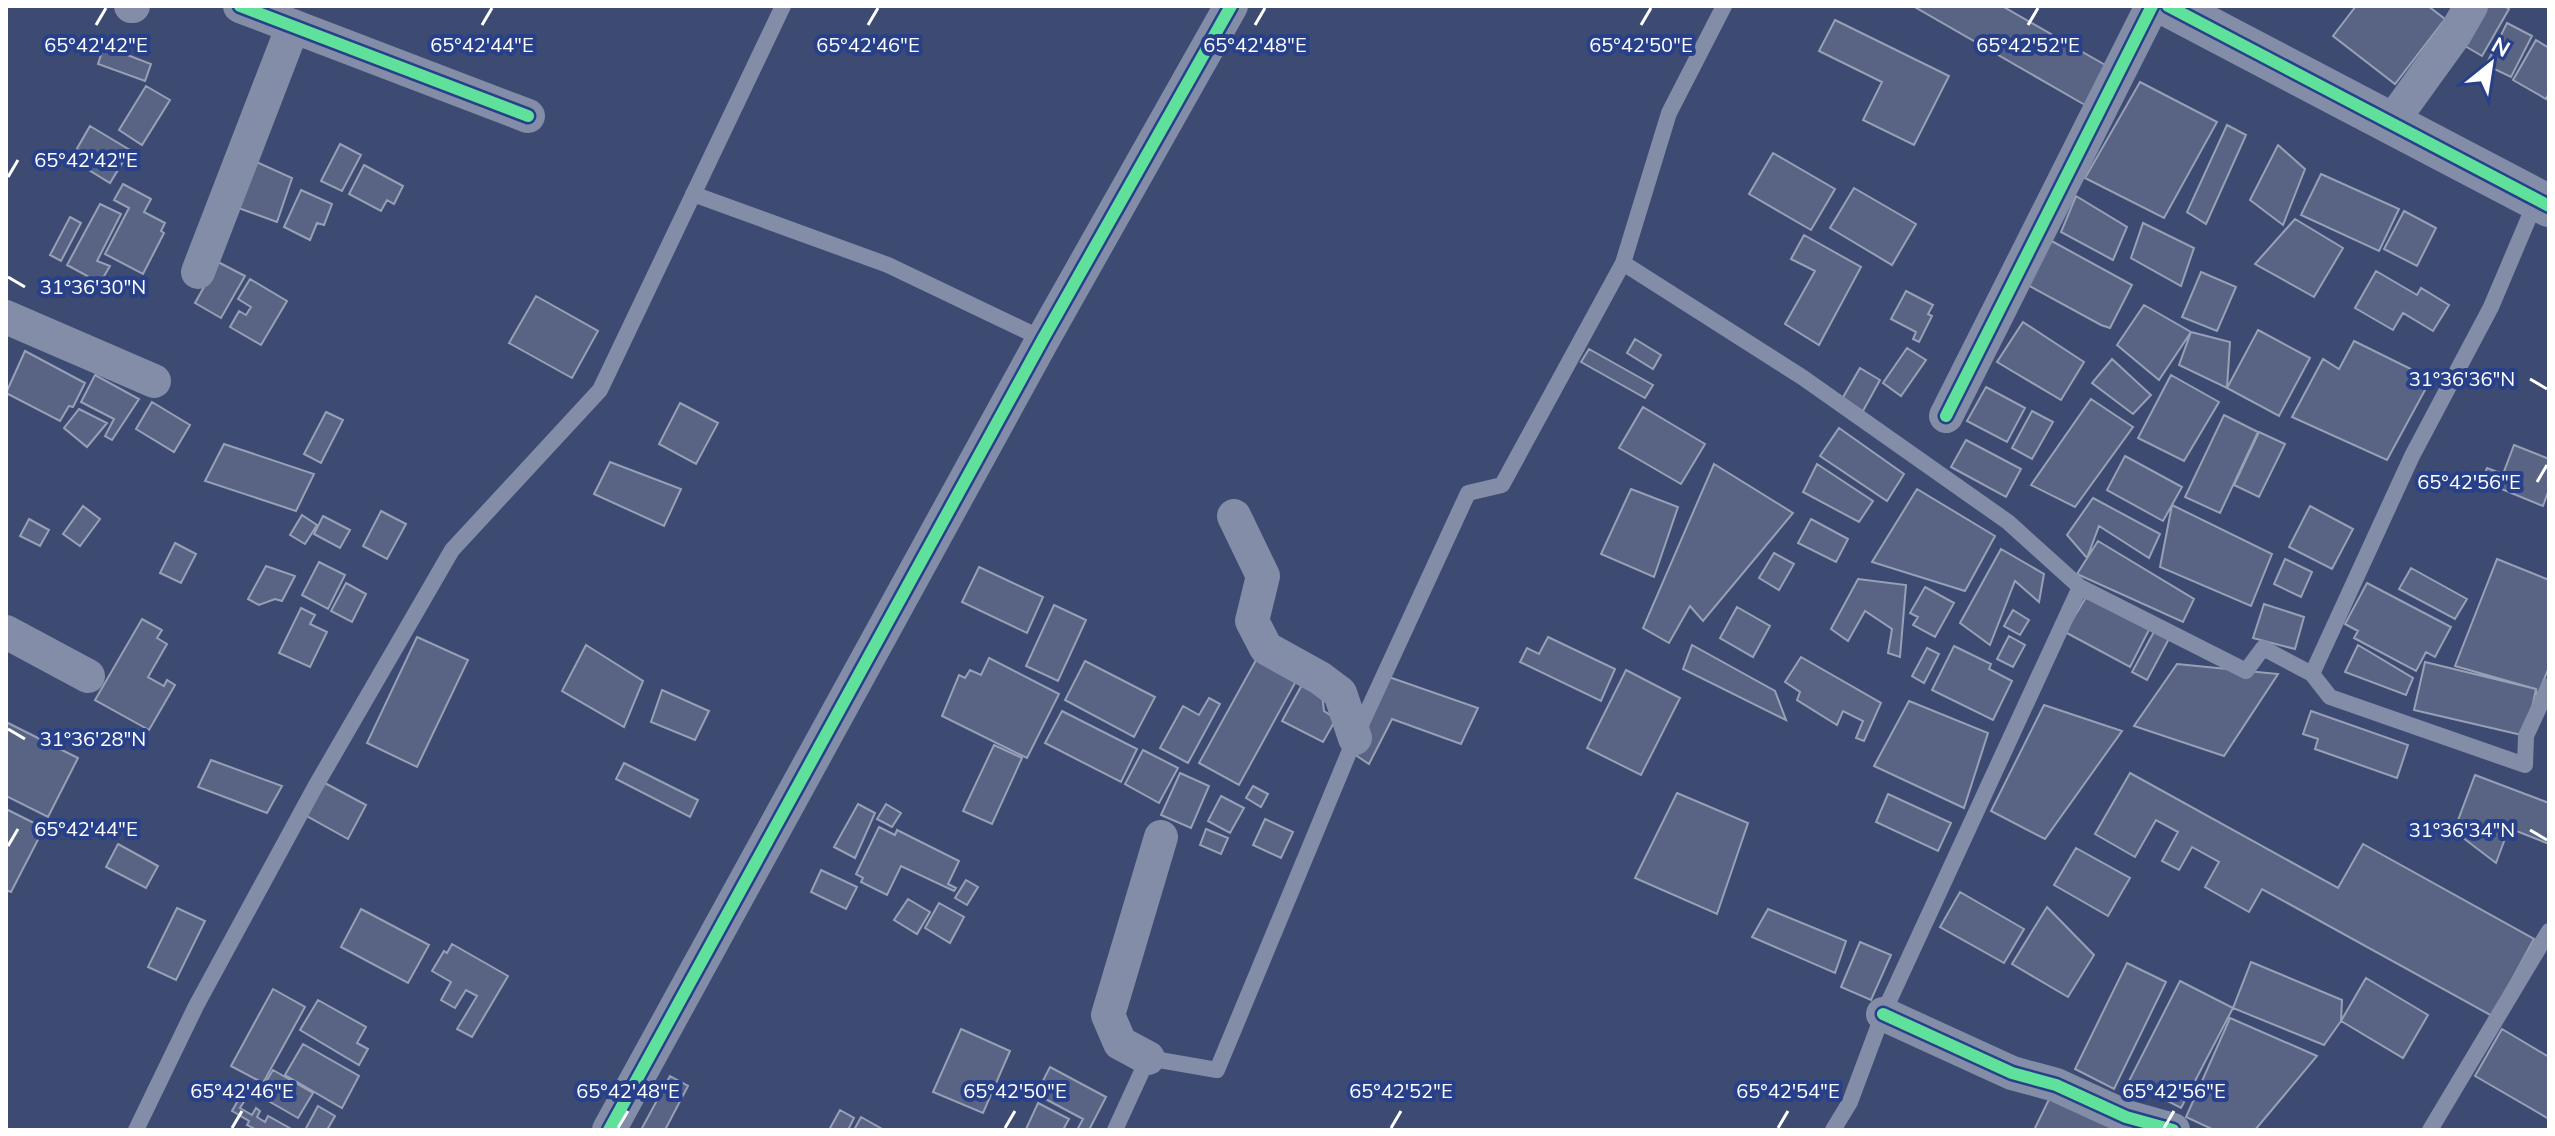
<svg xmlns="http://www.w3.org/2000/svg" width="2555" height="1136" font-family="Mulish,sans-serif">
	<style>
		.building { fill: #596484; stroke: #98a0b6; stroke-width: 2 }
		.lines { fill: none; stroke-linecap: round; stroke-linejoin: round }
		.service { stroke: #848da8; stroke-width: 16 }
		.minor { stroke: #848da8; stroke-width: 34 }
		.tertiary { stroke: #848da8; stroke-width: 42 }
		.cycleway-casing { stroke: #274089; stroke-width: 17 }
		.cycleway { stroke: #60e19b; stroke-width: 12 }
		.ticks { fill: none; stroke: #fff; stroke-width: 3 }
		.ticks-label { font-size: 20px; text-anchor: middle; fill: #fff; stroke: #274089; stroke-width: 8; stroke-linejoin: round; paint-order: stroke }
	</style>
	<rect width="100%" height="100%" fill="#3d4b73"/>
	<!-- building -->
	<path class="building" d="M1913 6H2002L2107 66 2085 105Z
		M2356 6H2428L2445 19 2395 84 2333 36Z
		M2487 6H2504L2509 9 2482 56 2465 46Z
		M1835 20 1949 76 1914 145 1863 120 1882 82 1819 51Z
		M2507 23 2532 36 2511 77 2486 65Z
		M2536 40 2549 48V93L2546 99 2513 80Z
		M104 46 151 64 145 81 98 64Z
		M2140 82 2217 122 2164 218 2085 178Z
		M146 86 170 100 142 145 119 130Z
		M2227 125 2246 135 2206 224 2187 212Z
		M90 126 130 150 110 183 71 159Z
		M340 144 361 155 342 191 321 181Z
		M2278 145 2305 169 2283 225 2250 200Z
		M1773 153 1835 189 1811 230 1749 194Z
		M250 159 292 178 277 222 230 205Z
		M364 165 403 186 394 204 387 200 381 211 349 194Z
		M2321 174 2399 209 2379 251 2301 215Z
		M123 184 151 199 144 212 165 223 161 231 164 233 143 274 105 254 129 208 114 200Z
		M1854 188 1916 224 1892 265 1830 228Z
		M301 190 332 204 324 225 317 223 310 240 284 227Z
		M2076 196 2127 227 2113 260 2061 232Z
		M100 204 121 214 97 261 110 266 100 283 67 265Z
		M2404 211 2436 228 2417 266 2384 249Z
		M70 217 81 223 61 261 50 255Z
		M2295 219 2343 248 2314 297 2255 264Z
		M2143 223 2194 248 2181 286 2131 258Z
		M1804 235 1861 267 1819 345 1785 324 1815 271 1791 259Z
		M2048 239 2132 285 2110 328 2101 325 2024 283Z
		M218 262 245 276 221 318 195 303Z
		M2376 271 2417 295 2421 288 2449 305 2433 331 2403 313 2393 330 2355 308Z
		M2201 272 2236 287 2217 331 2182 317Z
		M250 279 287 301 261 345 230 327 239 311 246 315 251 307 238 299Z
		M1906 291 1933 305 1928 314 1932 316 1919 342 1913 339 1916 332 1891 319Z
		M536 296 598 331 572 378 509 343Z
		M2144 305 2191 332 2159 380 2117 345Z
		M2023 322 2084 362 2061 400 1997 362Z
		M2258 330 2310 358 2279 416 2227 388Z
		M2191 332 2230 342 2227 388 2179 365Z
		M1635 339 1661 355 1653 369 1627 353Z
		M2354 341 2431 379 2387 460 2292 417 2323 359 2339 369Z
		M1907 348 1926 360 1901 396 1883 383Z
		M1589 349 1653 385 1645 398 1581 362Z
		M25 351 85 383 73 407 69 406 60 421 6 393Z
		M2112 359 2151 395 2133 414 2092 383Z
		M1860 368 1880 380 1863 411 1842 399Z
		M95 375 139 399 112 440 105 436 114 419 81 402Z
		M2171 375 2219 402 2184 461 2138 438Z
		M1986 387 2025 408 2007 442 1967 421Z
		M2091 399 2133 427 2075 507 2031 485Z
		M152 402 190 425 174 452 136 429Z
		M680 403 718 423 696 464 659 444Z
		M1643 407 1705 444 1681 484 1619 448Z
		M79 409 107 423 87 447 64 428Z
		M2032 411 2053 422 2032 459 2012 448Z
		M326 412 343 420 321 463 304 454Z
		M2224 415 2258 432 2220 513 2185 497Z
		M1839 428 1904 474 1887 501 1820 456Z
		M2259 432 2285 444 2259 497 2234 485Z
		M1966 440 2021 469 2006 497 1951 467Z
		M224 444 314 474 296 511 205 481Z
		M2514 445 2549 459V489L2543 506 2482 481 2487 468 2503 474Z
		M2125 456 2182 487 2163 521 2107 490Z
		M610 462 681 489 664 526 594 494Z
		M1714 464 1793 513 1703 621 1690 606 1669 643 1643 628Z
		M1817 464 1873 501 1859 522 1803 492Z
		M1631 489 1678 507 1654 577 1601 554Z
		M1917 489 1995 536 1965 591 1872 562Z
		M2093 498 2160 534 2149 558 2099 526 2087 558 2067 535Z
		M2172 505 2272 554 2251 606 2160 567Z
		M83 506 100 519 80 546 63 534Z
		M2310 506 2353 529 2332 569 2289 547Z
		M381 511 406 524 387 559 363 546Z
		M302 515 317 525 305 544 290 535Z
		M323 516 350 530 340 548 314 534Z
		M29 519 49 530 40 546 20 536Z
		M1811 519 1848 539 1836 562 1798 543Z
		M2098 541 2194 599 2183 622 2077 574Z
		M175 543 196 554 181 583 160 573Z
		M2001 549 2044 574 2039 602 2015 581 1990 645 1960 623Z
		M1774 553 1794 564 1779 590 1759 578Z
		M2285 559 2312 572 2301 597 2274 584Z
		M2497 559 2549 580V667L2537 697 2536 689 2455 666Z
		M319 562 345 575 328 609 302 595Z
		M266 566 295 576 282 601 275 599 259 605 248 599Z
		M979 567 1043 597 1027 633 962 602Z
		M2411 568 2467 599 2455 619 2399 589Z
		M1858 579 1906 585 1900 657 1888 653 1892 629 1865 611 1848 641 1831 629Z
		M346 583 366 594 352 622 331 611Z
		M2367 583 2451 627 2435 657 2426 652 2416 671 2354 638 2358 631 2345 624Z
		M1925 587 1954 603 1935 637 1913 625 1918 617 1910 613Z
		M2088 594 2151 626 2130 667 2065 632Z
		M2264 604 2304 617 2295 649 2253 638Z
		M1054 605 1086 620 1058 681 1026 666Z
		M1737 607 1770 626 1753 657 1720 638Z
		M301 608 315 615 310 624 327 632 310 667 279 653Z
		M2013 610 2029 620 2020 635 2004 626Z
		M142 619 162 630 157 638 167 644 148 677 164 686 167 680 175 685 149 730 95 700Z
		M2156 628 2171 635 2147 680 2132 672Z
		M2009 636 2025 645 2013 667 1997 659Z
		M417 637 468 660 417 767 367 743Z
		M1548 637 1615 669 1601 701 1520 662 1527 648 1539 654Z
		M586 645 643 681 624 727 562 691Z
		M1692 645 1775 691 1786 720 1683 669Z
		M2358 645 2413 678 2406 695 2345 672Z
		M1954 646 1991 664 1989 669 2012 681 1993 720 1932 690Z
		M1927 648 1939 654 1924 683 1912 676Z
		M1261 651 1301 672 1239 785 1199 763Z
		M1801 657 1881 703 1864 741 1856 738 1863 721 1843 711 1837 725 1797 700 1800 692 1785 682Z
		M989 658 1059 694 1027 758 942 716 959 675 965 678 970 670 981 675Z
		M1085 661 1155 697 1134 737 1065 700Z
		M2425 662 2536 689 2526 736 2414 710Z
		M2177 664 2278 674 2224 756 2134 726Z
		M1626 670 1680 698 1641 775 1587 748Z
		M1386 676 1478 708 1461 744 1392 719 1369 764 1351 752Z
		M1303 683 1322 694 1324 711 1336 719 1323 742 1282 721Z
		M662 690 709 711 695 740 651 722Z
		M1209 698 1220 704 1188 763 1160 748 1183 706 1199 715Z
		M1909 701 1988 733 1964 808 1874 766Z
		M2044 705 2122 731 2045 839 1991 811Z
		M1062 711 1137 749 1121 782 1045 743Z
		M2311 711 2408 745 2397 778 2315 749 2318 739 2303 734Z
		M6 722 78 758 48 817 6 796Z
		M994 745 1022 758 992 824 963 811Z
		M1143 750 1178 768 1159 803 1125 784Z
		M211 760 282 786 267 813 198 787Z
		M624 763 698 800 690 817 616 779Z
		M1180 773 1209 786 1191 828 1161 815Z
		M2130 773 2338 888 2363 844 2534 939 2492 1016 2262 889 2249 912 2205 887 2219 862 2192 847 2179 870 2162 861 2178 832 2156 820 2135 857 2095 834Z
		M2475 775 2549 803V844L2509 828 2496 863 2454 831Z
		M323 782 366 805 348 839 305 815Z
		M1253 786 1268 794 1261 807 1246 798Z
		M1677 793 1748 823 1717 914 1635 878Z
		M1888 794 1951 823 1938 851 1876 822Z
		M1221 796 1244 808 1230 833 1208 821Z
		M858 804 875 813 855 858 834 847Z
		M886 804 901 813 892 827 877 819Z
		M6 809 44 828 11 892 6 890Z
		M1265 819 1293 832 1281 858 1253 845Z
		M879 827 895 835 897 830 959 861 948 884 956 888 954 891 901 866 887 895 861 882 863 878 856 874Z
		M1206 829 1228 838 1221 854 1200 845Z
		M118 844 158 866 146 888 106 867Z
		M2076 848 2130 878 2108 916 2054 885Z
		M821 870 857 887 846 909 811 892Z
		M966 880 978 887 967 905 955 898Z
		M1960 892 2024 929 2004 963 1940 927Z
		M908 899 930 912 917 934 894 920Z
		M939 903 964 917 950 943 925 928Z
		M2047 907 2094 955 2068 997 2012 964Z
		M177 908 205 921 176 980 148 967Z
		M361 909 429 945 408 983 341 947Z
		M1768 909 1846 941 1835 973 1752 937Z
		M1860 942 1891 955 1871 1000 1841 987Z
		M452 944 508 976 472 1037 457 1029 477 996 466 990 455 1008 441 1000 451 982 432 971 444 951 447 953Z
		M2251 962 2342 1000 2341 1021 2324 1045 2233 1008Z
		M2127 963 2166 982 2114 1089 2075 1069Z
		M2366 978 2428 1015 2403 1058 2341 1021Z
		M2180 981 2233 1008 2181 1108 2129 1081Z
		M273 989 305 1007 263 1083 231 1066Z
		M318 1000 366 1027 357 1043 368 1049 359 1065 300 1030Z
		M2230 1018 2317 1056 2255 1130H2214L2186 1117Z
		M961 1029 1010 1051 983 1113 933 1092Z
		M2502 1029 2549 1057V1119L2475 1076Z
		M303 1044 359 1076 342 1108 285 1075Z
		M1050 1067 1106 1097 1089 1130H1077L1083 1119 1036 1094Z
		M273 1070 313 1093 298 1118 258 1095Z
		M670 1076 688 1086 665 1130H641Z
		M2056 1085 2148 1130H2034Z
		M240 1097 245 1100 240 1108 252 1115 256 1108 260 1111 257 1117 265 1122 268 1116 293 1130H257L247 1125 249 1121 232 1111Z
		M1038 1103 1069 1119 1063 1130 1026 1129Z
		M318 1106 335 1116 327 1130H305Z
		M840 1110 854 1118 848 1130H829Z
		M861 1117 884 1130H854Z"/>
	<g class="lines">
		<!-- service -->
		<path class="service" d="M693 194 888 265 1043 339
			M1623 263 1802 377 2008 522 2080 587 2246 671 2263 648 2312 674 2330 697 2525 765 2526 736 2549 686
			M2312 674 2412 456 2491 307 2536 201
			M136 1130 196 1006 315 787 452 550 600 390 783 6
			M1115 1130 1148 1058 1217 1070 1355 738 1468 493 1502 485 1623 263 1669 113 1724 6
			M1833 1130 1850 1102 1883 1014 2080 587
			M2430 1130 2549 931"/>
		<!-- minor -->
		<path class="minor" d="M131 6H133
			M240 6 528 116
			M2390 124 2455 34 2471 6
			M198 272 293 26
			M6 317 154 381
			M1946 416 2152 6
			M1234 516 1263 576 1252 621 1266 648 1320 678 1340 693 1355 738
			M6 632 88 676
			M1883 1014 2012 1073 2056 1085 2126 1117 2173 1130
			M1148 1058 1120 1043 1108 1015 1161 837
			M609 1130 1043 339 1231 6"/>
		<!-- tertiary -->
		<path class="tertiary" d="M2168 6 2549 206"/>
		<!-- cycleway casing -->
		<g class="cycleway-casing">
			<path id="cycleway" d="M240 6 528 116
				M2168 6 2549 206
				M1946 416 2152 6
				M1883 1014 2012 1073 2056 1085 2126 1117 2173 1130
				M609 1130 1043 339 1231 6"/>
		</g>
		<!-- cycleway -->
		<use href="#cycleway" class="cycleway"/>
	</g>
	<!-- ticks -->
	<path class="ticks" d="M96 25 106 8M482 25 492 8M868 25 878 8M1255 25 1265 8M1641 25 1651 8M2028 25 2038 8M8 177 18 160M8 277 25 287M2530 379 2547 389M2537 482 2547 465M8 729 25 739M2530 830 2547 840M8 846 18 829M232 1128 242 1111M618 1128 628 1111M1005 1128 1015 1111M1391 1128 1401 1111M1778 1128 1788 1111M2164 1128 2174 1111"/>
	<g class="ticks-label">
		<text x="868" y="52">65°42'46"E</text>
		<text x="1255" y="52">65°42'48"E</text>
		<text x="1641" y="52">65°42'50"E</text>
		<text x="2028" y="52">65°42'52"E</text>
		<text x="96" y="52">65°42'42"E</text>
		<text x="482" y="52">65°42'44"E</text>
		<text x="86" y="167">65°42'42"E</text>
		<text x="93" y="294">31°36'30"N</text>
		<text x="2462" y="386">31°36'36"N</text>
		<text x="2469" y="489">65°42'56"E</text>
		<text x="93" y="746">31°36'28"N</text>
		<text x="86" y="836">65°42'44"E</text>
		<text x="2462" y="837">31°36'34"N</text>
		<text x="242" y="1098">65°42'46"E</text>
		<text x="628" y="1098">65°42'48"E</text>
		<text x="1015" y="1098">65°42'50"E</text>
		<text x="1401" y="1098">65°42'52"E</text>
		<text x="1788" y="1098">65°42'54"E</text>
		<text x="2174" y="1098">65°42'56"E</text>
	</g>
	<!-- border -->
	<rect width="2555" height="1136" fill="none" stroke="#ffffff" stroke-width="16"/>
	<!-- north arrow -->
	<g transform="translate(2491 64) rotate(30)" stroke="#274089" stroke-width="6" paint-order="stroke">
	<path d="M0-6L14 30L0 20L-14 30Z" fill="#ffffff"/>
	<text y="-12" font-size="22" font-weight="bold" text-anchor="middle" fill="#ffffff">N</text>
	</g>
</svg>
